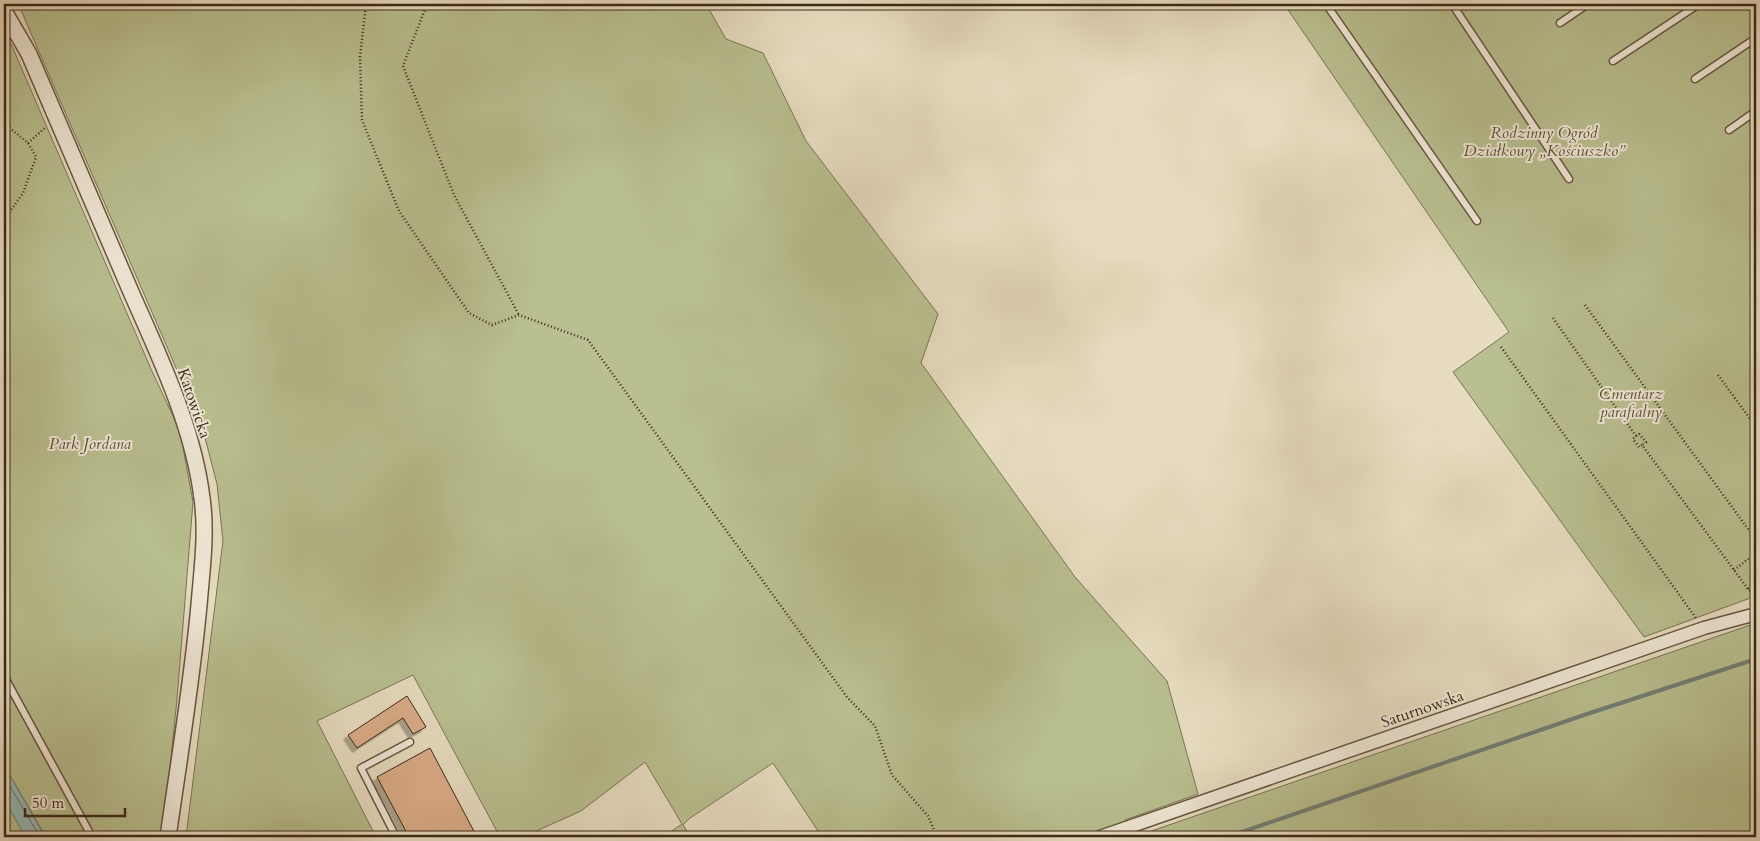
<svg xmlns="http://www.w3.org/2000/svg" width="1760" height="841" font-family="Cardo,serif">
	<style>
		.green { fill: #b9bf90; stroke: #7a7454 }
		.water { fill: #97bab6; stroke: #738076 }
		.lines { fill: none; stroke-linecap: round; stroke-linejoin: round }
		.shore { stroke: #6a7266; stroke-width: 1 }
		.stream { stroke: #738076; stroke-width: 4 }
		.building { fill: #d9ac88; stroke: #3c2a17; filter: url(#shadow) }
		.service-casing { stroke: #675641; stroke-width: 9 }
		.minor-casing { stroke: #675641; stroke-width: 15 }
		.tertiary-casing { stroke: #675641; stroke-width: 18 }
		.path { stroke: #3c2a17; stroke-width: 2.5; stroke-dasharray: 1 2.5; stroke-linecap: butt }
		.service { stroke: #efe8d6; stroke-width: 6 }
		.minor { stroke: #efe8d6; stroke-width: 12 }
		.tertiary { stroke: #efe8d6; stroke-width: 15 }
		.labels { text-anchor: middle; stroke-width: 4; stroke-linejoin: round; paint-order: stroke }
		.park-label { font-size: 16px; font-style: italic; fill: #5b4f35; stroke: #efe8d6 }
		.street-label { font-size: 16px; fill: #3c2a17; stroke: #efe8d6 }
	</style>
	<defs>
		<filter id="shadow"><feDropShadow dx="-4.5" dy="4.5" stdDeviation="0" flood-color="#0004"/></filter>
	</defs>
	<rect width="100%" height="100%" fill="#e7dcc0"/>
	<filter id="stains"><feTurbulence type="fractalNoise" baseFrequency=".004" numOctaves="4"/><feColorMatrix values="0 0 0 0 .2 0 0 0 0 .09 0 0 0 0 .02 0 0 0 .5 -.17"/></filter>
	<radialGradient id="worn" r=".72"><stop offset=".6" stop-color="#630" stop-opacity="0"/><stop offset="1" stop-color="#630" stop-opacity=".3"/></radialGradient>
	<!-- green -->
	<path class="green" d="M20 4H706L726 39 763 53 806 141 938 314 921 363 1075 577 1167 681 1198 794 1125 820 1133 837H822L773 763 690 818 683 825 691 837H663L682 824 645 762 581 811 523 837H500L413 675 317 721 376 837H186L223 541 217 484 203 430 20 8Z
		M1284 4H1756V596L1644 637 1453 372 1509 332Z
		M4 33 12 46 151 369 180 431 193 502 177 699 163 837H46L4 765Z
		M1756 623V837H1134Z
		M4 800 26 837H4Z"/>
	<!-- water -->
	<path class="water" d="M4 765 40 828 46 837H26L4 800Z"/>
	<g class="lines">
		<!-- shore -->
		<path class="shore" d="M4 776 40 837"/>
		<!-- stream -->
		<path class="stream" d="M1227 837 1587 714 1756 659"/>
	</g>
	<!-- building -->
	<path class="building" d="M407 696 426 727 413 734 403 718 357 748 348 735Z
		M430 748 477 837H409L377 777Z"/>
	<g class="lines">
		<!-- service casing -->
		<g class="service-casing">
			<path id="service" d="M1326 4 1477 221
				M1452 4 1569 179
				M1560 23 1588 4
				M1613 61 1699 4
				M1695 79 1756 38
				M1729 130 1756 111
				M4 676 92 837
				M396 837 361 768 410 742"/>
		</g>
		<!-- minor casing -->
		<g class="minor-casing">
			<path id="minor" d="M1100 837 1652 646 1704 628 1756 614"/>
		</g>
		<!-- tertiary casing -->
		<g class="tertiary-casing">
			<path id="tertiary" d="M4 11 29 54C63 133 97 213 131 292 160 358 193 426 202 498 207 533 202 569 199 605 192 682 179 760 168 837"/>
		</g>
		<!-- path -->
		<path class="path" d="M366 4 360 57 362 120 399 211 469 313 492 325 519 315 588 340 847 697 875 726 892 775 928 816 937 837
			M427 4 403 66 454 195 519 315
			M4 123 28 143 36 157 23 193 4 220
			M28 143 46 127
			M1585 305 1756 540
			M1553 318 1636 436 1633 439 1639 447 1642 445 1748 589 1753 593 1756 601
			M1501 347 1696 618
			M1718 375 1756 427
			M1636 436 1639 434 1646 442 1642 445
			M1734 570 1756 553
			M1748 589 1756 583"/>
		<!-- service -->
		<use href="#service" class="service"/>
		<!-- minor -->
		<use href="#minor" class="minor"/>
		<!-- tertiary -->
		<use href="#tertiary" class="tertiary"/>
	</g>
	<g class="labels">
		<!-- park labels -->
		<g class="park-label">
			<text x="1544" y="138">Rodzinny Ogród<tspan x="1544" dy="18">Działkowy „Kościuszko”</tspan></text>
			<text x="1631" y="399">Cmentarz<tspan x="1631" dy="18">parafialny</tspan></text>
			<text x="90" y="449">Park Jordana</text>
		</g>
		<!-- street labels -->
		<g class="street-label">
			<text transform="translate(195 403) rotate(71)" y="6">Katowicka</text>
			<text transform="translate(1422 708) rotate(-19)" y="6">Saturnowska</text>
		</g>
	</g>
	<!-- margin -->
	<rect width="1760" height="841" fill="none" stroke="#e7dcc0" stroke-width="20"/>
	<rect x="5" y="5" width="1750" height="831" fill="none" stroke="#3c2a17" stroke-width="2.5"/>
	<rect x="10" y="10" width="1740" height="821" fill="none" stroke="#3c2a17"/>
	<!-- scale -->
	<path d="M25 808v8h100v-8" fill="none" stroke="#3c2a17" stroke-width="2.5"/>
	<text x="32" y="808" font-size="15" fill="#3c2a17" stroke="#efe8d6" stroke-width="4" paint-order="stroke">50 m</text>
	<rect width="100%" height="100%" filter="url(#stains)"/>
	<rect width="100%" height="100%" fill="url(#worn)"/>
</svg>
